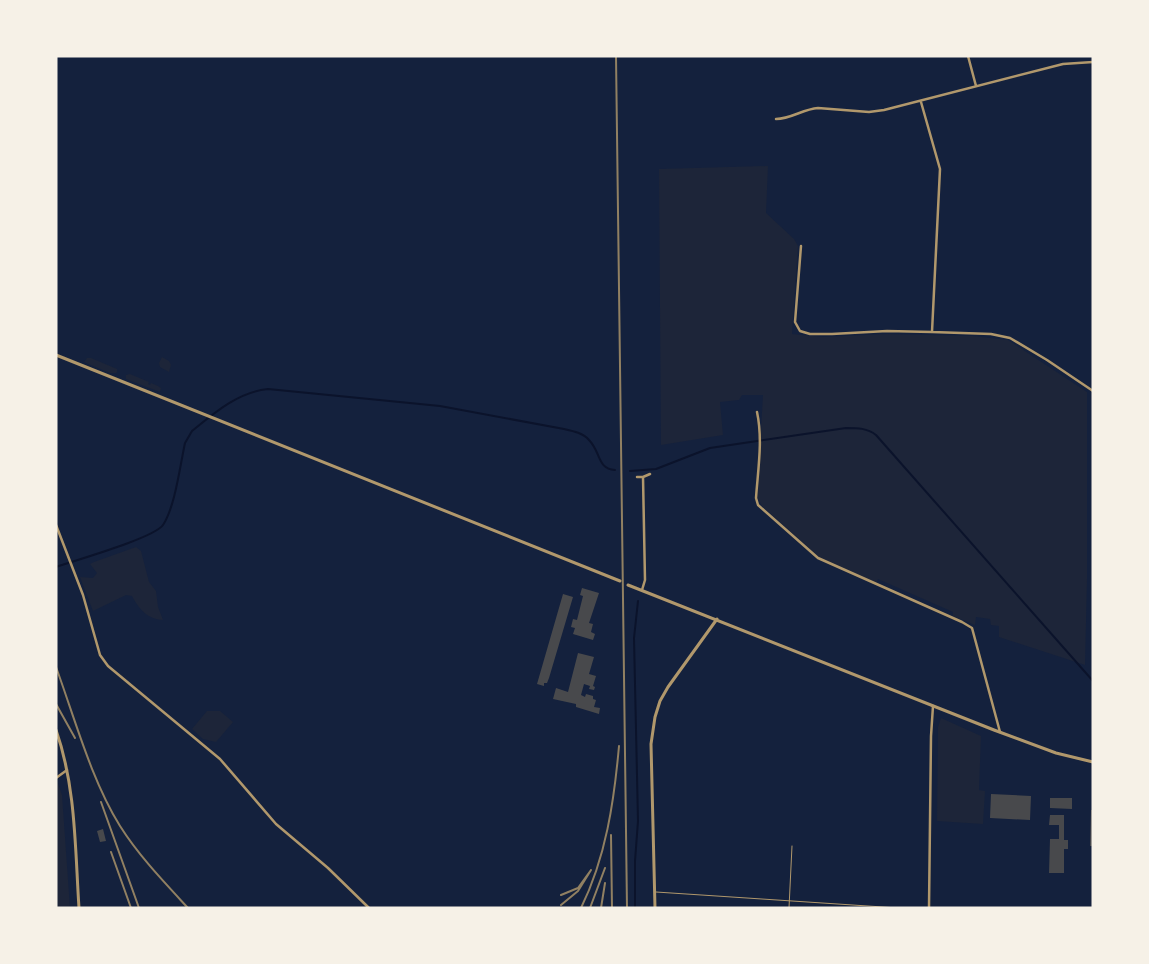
<svg xmlns="http://www.w3.org/2000/svg" width="1149" height="964" font-family="'Source Serif 4',serif">
	<style>
		.green { fill: #1d2539 }
		.lines { fill: none; stroke-linecap: round; stroke-linejoin: round }
		.stream { stroke: #0b132b; stroke-width: 2 }
		.building { fill: #48494c }
		.service { stroke: #b1986c; stroke-width: 1 }
		.minor { stroke: #b1986c; stroke-width: 2.5 }
		.tertiary { stroke: #b1986c; stroke-width: 3 }
		.rail { stroke: #918062; stroke-width: 2 }
	</style>
	<rect width="100%" height="100%" fill="#14213d"/>
	<!-- green -->
	<path class="green" d="M768 166 766 213 794 239 798 246 792 334 823 337 886 334 973 336 1008 340 1087 392V579L1085 665 999 637V626L991 625 990 619 976 617 975 625 953 616V612L878 579 876 583 819 557 762 506 757 497 763 395H742L739 400 720 402 723 435 661 445 659 169Z
		M162 357 169 361 171 365 169 372 160 367 159 363Z
		M87 358H91L117 369V372L116 373H110L86 363 84 362Z
		M130 374 149 382 148 384 150 385 151 383 158 386 161 388 160 392 126 379V375Z
		M136 547 141 551 149 582 156 591 158 607 163 620C147 619 139 609 132 596L126 595 93 611 80 577 93 578 97 573 90 564 94 562Z
		M207 711H220L233 722 216 742 203 739 192 729Z
		M941 718 981 736 979 790 985 791 983 824 937 821 938 727Z
		M57 781 62 795 70 908H56Z"/>
	<g class="lines">
		<!-- stream -->
		<path class="stream" d="M630 471 656 469 710 448 846 428C858 428 867 428 876 435L1093 681
			M56 567C76 560 154 538 163 525 175 507 180 466 185 443L192 431C214 413 238 392 268 389L440 406 564 429C573 431 583 433 589 440 601 452 597 469 615 470
			M635 908V861L638 821 634 638 638 601"/>
	</g>
	<!-- building -->
	<path class="building" d="M582 588 599 593 589 623 593 624 591 632 595 634 593 640 573 634 575 628 571 627 573 619 577 620 583 596 580 595Z
		M563 594 573 597 549 678 547 683H544V686L537 684Z
		M578 653 594 657 589 674 596 676 593 686 595 687 594 690 589 689 590 686 584 684 581 695 585 697 586 694 593 696V699L596 700 594 707 600 708 599 714 576 707V704L553 699 556 688 568 692Z
		M991 794 1031 796 1030 820 990 818Z
		M1050 798H1072V809L1050 808Z
		M1091 810H1093V846H1090Z
		M1050 815H1064V840H1068V849H1064V873H1049L1050 839H1059V825H1049Z
		M103 829 106 841 100 842 97 831Z"/>
	<g class="lines">
		<!-- service -->
		<path class="service" d="M656 892 898 908
			M789 908 792 846"/>
		<!-- minor -->
		<path class="minor" d="M968 56 976 86
			M921 102 940 169 932 332
			M776 119C791 119 803 109 818 108L869 112 884 110 1063 64 1093 62
			M801 246 795 322 800 331 810 334H832L887 331 932 332 991 334 1010 338 1047 360 1093 391
			M757 412C763 440 758 469 756 498L758 505 818 558 962 622 972 628 1000 732
			M637 477H643L645 580 642 590
			M643 477 650 474
			M56 525 83 595 100 655 108 666 220 759 276 824 328 868 369 908
			M56 778 67 770
			M929 908 931 736 933 706"/>
		<!-- tertiary -->
		<path class="tertiary" d="M56 355 620 581
			M628 585 994 730 1056 753 1093 762
			M56 730C76 787 75 848 79 908
			M655 908 651 744 655 717 660 701 668 687 717 619"/>
		<!-- rail -->
		<path class="rail" d="M616 56 627 908
			M56 667C75 719 91 779 120 826 139 856 164 882 188 908
			M56 704 75 738
			M101 802 139 908
			M611 835 612 908
			M111 852 131 908
			M561 895 578 888 591 870 578 891 561 905
			M581 908C606 857 614 802 619 746
			M590 908 605 868
			M601 908 605 883"/>
	</g>
	<!-- border -->
	<rect width="1149" height="964" fill="none" stroke="#f6f1e7" stroke-width="115"/>
</svg>
